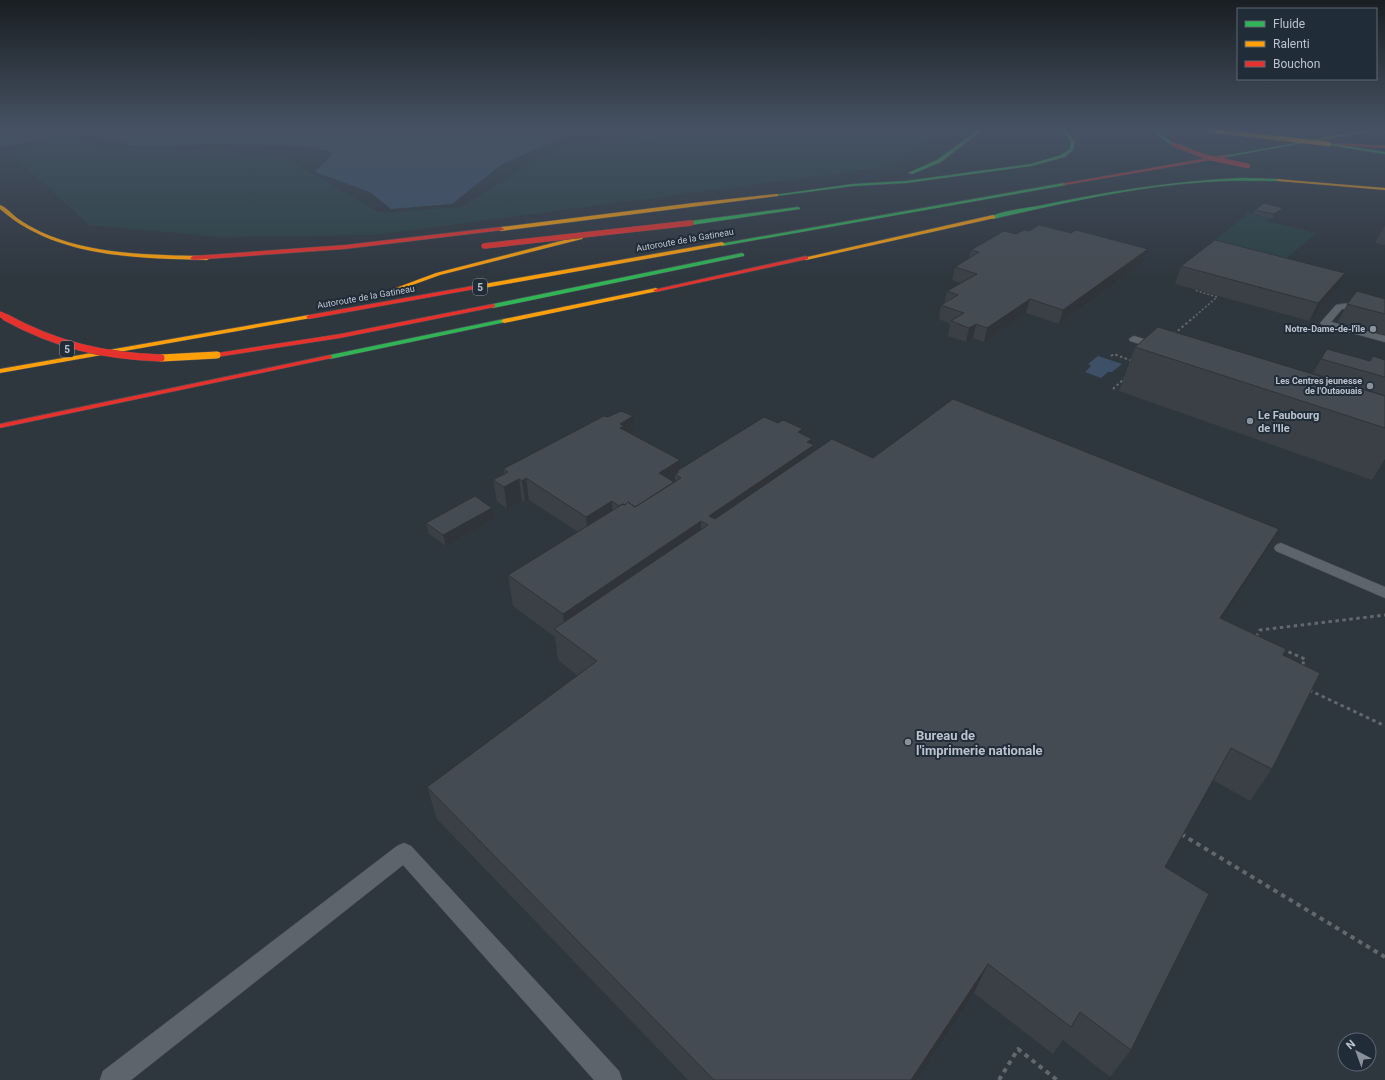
<svg xmlns="http://www.w3.org/2000/svg" width="1385" height="1080" font-family="Roboto,sans-serif">
	<style>
		.green { fill: #2b4144 }
		.water { fill: #3d5068 }
		.lines { fill: none; stroke-linecap: round; stroke-linejoin: round }
		.lane-casing { stroke: #4d5258; stroke-width: 1 }
		.fast-casing { stroke: #4d5258; stroke-width: 1 }
		.slow-casing { stroke: #4d5258; stroke-width: 1 }
		.jam-casing { stroke: #4d5258; stroke-width: 1 }
		.path-far3 { stroke: #62686e; stroke-width: 1.5; stroke-dasharray: 2 2; stroke-linecap: butt }
		.path-far2 { stroke: #62686e; stroke-width: 2; stroke-dasharray: 2.5 2.5; stroke-linecap: butt }
		.path-far1 { stroke: #62686e; stroke-width: 3; stroke-dasharray: 3.5 3.5; stroke-linecap: butt }
		.path { stroke: #62686e; stroke-width: 4; stroke-dasharray: 4.5 4.5; stroke-linecap: butt }
		.lane { fill: #5e646b; fill-rule: evenodd }
		.fast { fill: #30b455; fill-rule: evenodd }
		.slow { fill: #ff9f0a; fill-rule: evenodd }
		.jam { fill: #e5322d; fill-rule: evenodd }
		.slow-bridge-far1-casing { stroke: #4d5258; stroke-width: 5; stroke-linecap: butt }
		.slow-bridge-casing { stroke: #4d5258; stroke-width: 8; stroke-linecap: butt }
		.jam-bridge-far2-casing { stroke: #4d5258; stroke-width: 5; stroke-linecap: butt }
		.jam-bridge-far1-casing { stroke: #4d5258; stroke-width: 6; stroke-linecap: butt }
		.jam-bridge-casing { stroke: #4d5258; stroke-width: 8; stroke-linecap: butt }
		.slow-bridge-far1 { stroke: #ff9f0a; stroke-width: 4.5 }
		.slow-bridge { stroke: #ff9f0a; stroke-width: 7 }
		.jam-bridge-far2 { stroke: #e5322d; stroke-width: 4.5 }
		.jam-bridge-far1 { stroke: #e5322d; stroke-width: 5.5 }
		.jam-bridge { stroke: #e5322d; stroke-width: 7 }
		.wall { fill: #3b4047 }
		.shaded-wall { fill: #303439 }
		.building { fill: #454b52; stroke: #303439 }
		.poi-dot { fill: #89919b; stroke: #212c39; stroke-width: 1.5 }
		.labels { text-anchor: middle; stroke-width: 4; stroke-linejoin: round; paint-order: stroke }
		.far-street-label { font-size: 9px; fill: #bac2cd; stroke: #212c39 }
		.far-poi-label { font-size: 9px; font-weight: bold; fill: #bac2cd; stroke: #212c39; text-anchor: end }
		.shield { fill: #212c39; stroke: #8c95a1; stroke-width: 1 }
		.shield-label { font-size: 10px; font-weight: bold; fill: #bac2cd }
		.poi-label { font-size: 11px; font-weight: bold; fill: #bac2cd; stroke: #212c39; text-anchor: start }
		.near-poi-label { font-size: 13px; font-weight: bold; fill: #bac2cd; stroke: #212c39; text-anchor: start }
	</style>
	<rect width="100%" height="100%" fill="#2e363e"/>
	<!-- green -->
	<path class="green" d="M704 130H941L895 166 374 235 219 237 89 225 8 151 74 136 102 147 230 151 285 158 380 213 461 207 504 181 568 140 628 141 710 133Z
		M1248 213 1269 218 1266 221 1316 233 1285 260 1204 249Z"/>
	<!-- water -->
	<path class="water" d="M0 130H685L687 132 653 138 567 135 501 165 452 204 391 209 370 192 315 172 333 153 306 146 213 144 138 147 113 140 88 130 0 147Z
		M1098 356 1122 364 1112 372H1108L1101 378 1085 372 1091 366 1088 364Z"/>
	<g class="lines">
		<!-- lane casing -->
		<g class="lane-casing">
			<path id="lane" d="M1378 299 1385 301V307L1378 305 1342 309 1331 322 1385 336V342L1322 325 1320 323 1336 305Z
				M1134 336 1163 345 1164 347 1159 350 1130 341 1129 339Z
				M1281 543 1385 587V598L1276 551 1274 548 1276 545Z
				M404 843 411 846 619 1071 622 1080H594L403 865 131 1080H100L103 1071 397 846Z"/>
		</g>
		<!-- fast casing -->
		<g class="fast-casing">
			<path id="fast" d="M978 130H982L941 162 912 174 908 173 937 160Z
				M1061 130H1065L1075 141 1073 150 1065 157 1031 166 906 183 853 186 776 196 774 195 853 184 906 181 1031 164 1061 155 1070 149 1071 141Z
				M1153 130H1157L1160 134 1175 144 1172 145 1158 136Z
				M1368 130H1375L1226 157 1224 156Z
				M1378 130H1385V132L1379 131Z
				M1329 143 1385 152V154L1328 145Z
				M1241 178 1278 179 1280 180 1278 181C1254 181 1229 180 1205 182 1133 187 1063 203 993 219L990 217C1000 211 1026 208 1038 206 1105 192 1172 181 1241 178Z
				M1064 183 1066 185 722 246 719 244Z
				M798 207 800 208V209L691 225 688 223 691 221Z
				M742 253 744 254V256L493 308 490 306 493 304Z
				M504 319 507 321 506 322 330 359 327 357 330 355Z"/>
		</g>
		<!-- slow casing -->
		<g class="slow-casing">
			<path id="slow" d="M1276 179 1385 188V190L1278 181Z
				M776 194H778V196L501 231 498 229 501 227 693 203Z
				M0 205C6 207 11 213 17 218 24 223 33 228 41 232 91 255 152 255 207 256L210 258 207 260C136 258 56 258 0 209Z
				M993 215 995 216V218L806 260 803 258Z
				M580 236 583 238 582 239 440 275 390 293 385 292 436 273Z
				M722 242 725 244 724 245 484 288 481 286 484 284Z
				M656 288 659 290 658 291 504 323 501 321 504 319Z
				M309 315 311 316V318L0 373V369Z"/>
		</g>
		<!-- jam casing -->
		<g class="jam-casing">
			<path id="jam" d="M1337 143 1385 146V148L1338 145Z
				M1226 155 1228 157 1064 185 1062 184Z
				M501 227 504 229 503 230 345 249 193 260 190 258 193 256 345 245Z
				M806 256 808 257V259L656 292 653 290Z
				M484 284 487 286 486 287 309 319 306 317 309 315Z
				M493 304 495 305V307L340 338 217 357 214 355 217 353 340 334Z
				M330 355 332 356V358L0 428V424Z"/>
		</g>
		<!-- path-far3 -->
		<path class="path-far3" d="M1193 318 1217 297 1194 290"/>
		<!-- path-far2 -->
		<path class="path-far2" d="M1174 334 1194 317
			M1111 356 1114 354 1132 361
			M1113 389 1126 377"/>
		<!-- path-far1 -->
		<path class="path-far1" d="M1256 637 1260 630 1385 615
			M1282 649 1305 659 1302 666
			M1309 690 1385 726"/>
		<!-- path -->
		<path class="path" d="M1181 834 1385 957
			M999 1080 1018 1049 1057 1080"/>
		<!-- lane -->
		<use href="#lane" class="lane"/>
		<!-- fast -->
		<use href="#fast" class="fast"/>
		<!-- slow -->
		<use href="#slow" class="slow"/>
		<!-- jam -->
		<use href="#jam" class="jam"/>
		<!-- slow-bridge-far1 casing -->
		<g class="slow-bridge-far1-casing">
			<path id="slow-bridge-far1" d="M1208 130 1329 144"/>
		</g>
		<!-- slow-bridge casing -->
		<g class="slow-bridge-casing">
			<path id="slow-bridge" d="M161 358 217 355"/>
		</g>
		<!-- jam-bridge-far2 casing -->
		<g class="jam-bridge-far2-casing">
			<path id="jam-bridge-far2" d="M1173 144 1206 157 1248 166"/>
		</g>
		<!-- jam-bridge-far1 casing -->
		<g class="jam-bridge-far1-casing">
			<path id="jam-bridge-far1" d="M484 246 691 223
				M0 314 7 318"/>
		</g>
		<!-- jam-bridge casing -->
		<g class="jam-bridge-casing">
			<path id="jam-bridge" d="M5 317C56 345 103 356 161 358"/>
		</g>
		<!-- slow-bridge-far1 -->
		<use href="#slow-bridge-far1" class="slow-bridge-far1"/>
		<!-- slow-bridge -->
		<use href="#slow-bridge" class="slow-bridge"/>
		<!-- jam-bridge-far2 -->
		<use href="#jam-bridge-far2" class="jam-bridge-far2"/>
		<!-- jam-bridge-far1 -->
		<use href="#jam-bridge-far1" class="jam-bridge-far1"/>
		<!-- jam-bridge -->
		<use href="#jam-bridge" class="jam-bridge"/>
	</g>
	<!-- wall -->
	<path class="wall" d="M1283 208 1281 212 1273 219 1254 214 1255 210Z
		M1385 225V245L1375 243 1384 227Z
		M1016 234 1143 262 1059 324 1026 313 984 342 973 338 966 342 948 336 950 324 939 319 941 305 944 304 947 291 961 283 952 280 955 267 969 258 971 250Z
		M1181 266 1336 290 1309 321 1175 284Z
		M1385 299V335L1338 322 1347 304Z
		M1135 347 1385 396V459L1372 480 1119 391Z
		M1321 359 1370 361 1385 360V395L1313 373Z
		M633 416 634 435 680 460V468L802 434 812 444 814 445 813 452 873 458 1261 560 1223 619 1283 655 1272 769 1250 801 1213 780 1165 867 1131 1050 1110 1077 1063 1040 1053 1054 974 993 917 1080H688L437 819 427 787 578 676 558 660 555 637 513 606 508 575 578 532 529 500 525 502 522 500 507 509 497 501 493 480 504 474 503 469 608 417Z
		M492 508 494 519 446 546 429 534 426 523Z"/>
	<!-- shaded-wall -->
	<path class="shaded-wall" d="M1283 208 1281 212 1273 219 1274 214Z
		M1148 249 1143 262 1059 324 1063 310Z
		M1345 273 1336 290 1309 321 1318 303Z
		M1030 299 1026 313 984 342 987 328Z
		M976 324 973 338 966 342 969 328Z
		M633 416 634 437 622 448 620 424Z
		M803 429 800 454 807 442 812 439V447L814 445 811 475 709 546V516L798 432Z
		M680 460V477L679 472 677 471V475L675 474V484L659 473Z
		M526 478 529 500 525 502 522 481Z
		M519 479 522 500 507 509 504 487Z
		M612 501 613 522 588 538 586 517Z
		M492 508 494 519 446 546 443 535Z
		M701 521V552L566 638 563 614Z
		M1279 529 1261 560 1203 650 1220 618Z
		M988 964 974 993 917 1080H911Z"/>
	<!-- building -->
	<path class="building" d="M1264 203 1283 208 1274 214 1255 210Z
		M1039 225 1071 233 1076 230 1148 249 1063 310 1030 299 987 328 976 324 969 328 951 321 964 313 941 305 958 295 947 291 977 274 955 267 979 252 971 250 1004 231 1016 234 1024 230 1029 231Z
		M1215 240 1345 273 1318 303 1181 266Z
		M1357 291 1385 299V314L1347 304Z
		M1158 327 1385 396V428L1135 347Z
		M1327 349 1370 361 1373 356 1385 360V377L1321 359Z
		M953 399 1279 529 1220 618 1286 649 1283 655 1320 673 1272 769 1231 748 1165 867 1209 894 1131 1050 1080 1012 1071 1027 988 964 911 1080H714L427 787 597 661 554 629 708 525 701 521 563 614 508 575 623 504 625 505 628 502 635 507 681 478 675 474 679 472 677 471 764 417 778 423 783 420 803 429 798 432 812 439 807 442 814 445 709 516 715 519 832 439 873 458Z
		M621 411 633 416 620 424 624 426 620 428 680 460 659 473 674 482 635 507 628 502 625 505 623 504 619 506 612 501 586 517 526 478 522 481 519 479 504 487 493 480 508 472 503 469 604 416 608 417Z
		M475 496 492 508 443 535 426 523Z"/>
	<!-- sky -->
	<linearGradient id="sky" x2="0" y2="1"><stop stop-color="#191e22"/><stop offset="0.46" stop-color="#465263"/><stop offset="1" stop-color="#465263" stop-opacity="0"/></linearGradient>
	<rect width="1385" height="281" fill="url(#sky)"/>
	<!-- markers -->
	<g class="poi-dot">
		<circle cx="1373" cy="329" r="4"/>
		<circle cx="1370" cy="386" r="4"/>
		<circle cx="1250" cy="421" r="4"/>
		<circle cx="908" cy="742" r="4"/>
	</g>
	<g class="labels">
		<!-- far-street labels -->
		<g class="far-street-label">
			<text transform="translate(685 240) rotate(-10)" y="3">Autoroute de la Gatineau</text>
			<text transform="translate(366 297) rotate(-10)" y="3">Autoroute de la Gatineau</text>
		</g>
		<!-- far-poi labels -->
		<g class="far-poi-label">
			<text x="1365" y="332">Notre-Dame-de-l'île</text>
			<text x="1362" y="384">Les Centres jeunesse<tspan x="1362" dy="10">de l'Outaouais</tspan></text>
		</g>
		<!-- shield labels -->
		<g class="shield">
			<rect x="473" y="279" width="14" height="16" rx="3"/>
			<rect x="60" y="341" width="14" height="16" rx="3"/>
		</g>
		<g class="shield-label">
			<text x="480" y="291">5</text>
			<text x="67" y="353">5</text>
		</g>
		<!-- poi labels -->
		<g class="poi-label">
			<text x="1258" y="419">Le Faubourg<tspan x="1258" dy="13">de l'Ile</tspan></text>
		</g>
		<!-- near-poi labels -->
		<g class="near-poi-label">
			<text x="916" y="740">Bureau de<tspan x="916" dy="15">l'imprimerie nationale</tspan></text>
		</g>
	</g>
	<!-- legend -->
	<rect x="1237" y="8" width="140" height="72" fill="#212c39" stroke="#5e6874"/>
	<rect x="1245" y="21" width="20" height="6" fill="#30b455" stroke="#5e6874"/>
	<text x="1273" y="28" font-size="12" fill="#bac2cd">Fluide</text>
	<rect x="1245" y="41" width="20" height="6" fill="#ff9f0a" stroke="#5e6874"/>
	<text x="1273" y="48" font-size="12" fill="#bac2cd">Ralenti</text>
	<rect x="1245" y="61" width="20" height="6" fill="#e5322d" stroke="#5e6874"/>
	<text x="1273" y="68" font-size="12" fill="#bac2cd">Bouchon</text>
	<!-- north arrow -->
	<g transform="translate(1357 1052) rotate(319)"><circle r="19" fill="#212c39" stroke="#5e6874"/>
	<path d="M0-3L7 15L0 10L-7 15Z" fill="#89919b"/>
	<text y="-6" font-size="11" font-weight="bold" text-anchor="middle" fill="#bac2cd">N</text>
	</g>
</svg>
